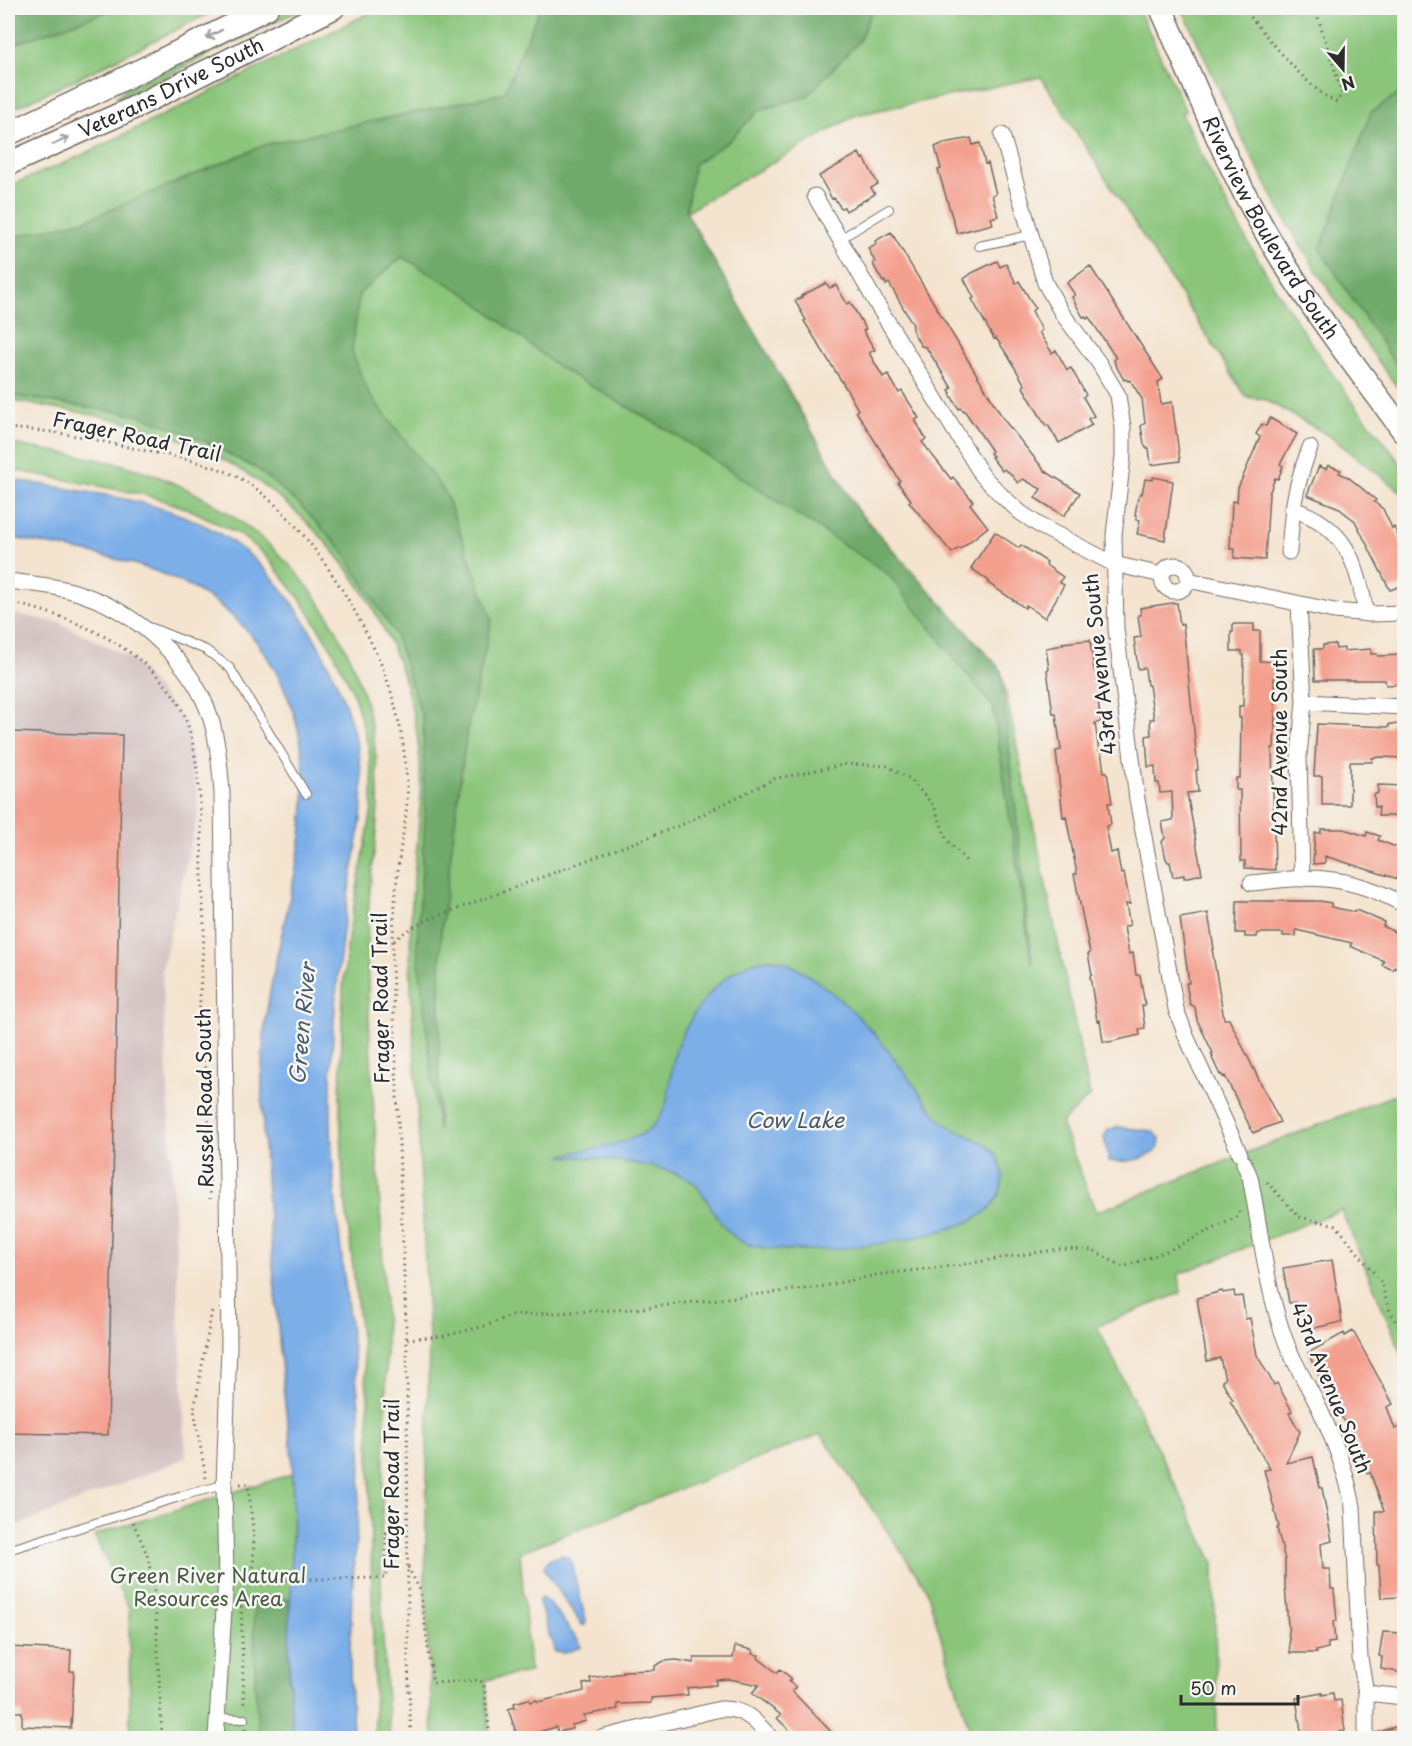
<svg xmlns="http://www.w3.org/2000/svg" width="1412" height="1746" font-family="'Playpen Sans',sans-serif">
	<style>
		.industrial { fill: #d1bfbf }
		.green { fill: #8ac57a; stroke: #5a7852; stroke-width: 1.5 }
		.forest { fill: #6faa6a; stroke: #4d6a4a; stroke-width: 1.5 }
		.water { fill: #7caee8; stroke: #546c8a; stroke-width: 1.5 }
		.building { fill: #f4a08f }
		.lines { fill: none; stroke-linecap: round; stroke-linejoin: round }
		.lane-casing { stroke: #716b64; stroke-width: 10 }
		.street-casing { stroke: #716b64; stroke-width: 17 }
		.secondary-casing { stroke: #716b64; stroke-width: 25 }
		.path { stroke: #716b64; stroke-width: 3; stroke-dasharray: 1.5 4.5; stroke-linecap: butt }
		.lane { stroke: #fff; stroke-width: 8 }
		.street { stroke: #fff; stroke-width: 15 }
		.secondary { stroke: #fff; stroke-width: 22 }
		.oneway { stroke: #a0a0a0 }
		.labels { text-anchor: middle; stroke-width: 5; stroke-linejoin: round; paint-order: stroke }
		.street-label { font-size: 20px; fill: #2b2b2b; stroke: #f6f6f2 }
		.park-label { font-size: 20px; fill: #485943; stroke: #f6f6f2 }
		.water-label { font-size: 21px; font-style: italic; fill: #47596d; stroke: #f6f6f2 }
	</style>
	<rect width="100%" height="100%" fill="#f6f6f2"/>
	<filter id="ink" filterUnits="userSpaceOnUse"><feTurbulence type="fractalNoise" baseFrequency=".0167" numOctaves="2"/><feDisplacementMap in="SourceGraphic" scale="12" xChannelSelector="R" yChannelSelector="G"/><feConvolveMatrix kernelMatrix="1 2 1 2 8 2 1 2 1" color-interpolation-filters="sRGB"/></filter>
	<filter id="wash" filterUnits="userSpaceOnUse"><feTurbulence type="fractalNoise" baseFrequency=".008" numOctaves="4" result="noise"/><feDisplacementMap in="SourceGraphic" scale="24" xChannelSelector="R" yChannelSelector="G"/><feGaussianBlur stdDeviation="1.35" result="paint"/><feColorMatrix in="noise" values="0 0 0 0 0 0 0 0 0 0 0 0 0 0 0 0 0 1.4 0 .05"/><feComposite in="paint" operator="in"/></filter>
	<g filter="url(#wash)">
		<rect width="100%" height="100%" fill="#f4e3ce"/>
		<!-- industrial -->
		<path class="industrial" d="M8 613 58 622 132 659 186 723 199 809 162 969 186 1458 8 1529Z"/>
		<!-- green -->
		<path class="green" d="M8 8H220L81 77 8 111Z
			M287 8H303L130 94 115 98 125 89Z
			M379 8H1138L1186 112H1181C1229 217 1288 316 1358 409 1366 419 1403 463 1404 471 1406 478 1404 487 1404 494L1328 435 1264 399 1246 397 1041 77 856 115 686 212 857 510 1001 670 1090 1096 1061 1123 1096 1212 1404 1091V1359L1341 1210 1179 1274 1181 1293 1097 1326 1214 1563 1217 1731 1215 1738H972L926 1588 821 1434 520 1552 530 1672 486 1680 490 1738H433L425 1588 429 1338 411 989C410 959 410 929 412 898 416 848 424 800 419 750 404 610 306 487 175 437 122 417 63 410 8 400V186L67 162 103 145Z
			M1182 8H1404V396C1359 336 1317 275 1280 210 1243 144 1213 75 1182 8Z
			M8 443C47 451 88 456 127 466 207 489 280 540 325 611 359 664 377 727 378 790 379 823 373 856 370 889 367 921 367 954 368 987 371 1106 384 1225 386 1344 388 1417 381 1491 381 1564 381 1622 385 1680 390 1738H375L368 1397 343 1181 340 1103 343 987 349 932 372 809V779L369 749 360 715 352 690 333 651 301 600 265 555 239 534 189 509 146 495 8 469Z
			M292 1474C296 1562 283 1651 294 1738H130L129 1609 94 1535Z"/>
		<!-- forest -->
		<path class="forest" d="M8 8H117L17 43 8 50Z
			M540 8H873L859 41 806 97 759 110 728 142 694 164 686 212 857 510 1001 670 1032 965 993 707 887 573 674 434 558 367 468 295 402 257 359 294 352 352 369 394 445 492 492 619 466 736 441 932 438 1131 417 945 425 820 423 720 395 634 343 551 300 505 257 469 204 441 143 416 8 395V238L86 220 267 144 504 93Z
			M1404 91V377L1320 250 1371 112Z
			M254 1598 290 1599 289 1679 294 1738H259L255 1687Z"/>
		<!-- water -->
		<path class="water" d="M8 479C159 504 248 505 325 658 348 703 365 755 362 807 360 839 351 871 347 902 338 964 332 1025 331 1087 329 1162 339 1235 348 1309 353 1353 360 1397 361 1442 362 1479 358 1516 355 1553 350 1614 347 1678 354 1738H294C282 1646 297 1552 292 1459 291 1441 287 1422 285 1404 280 1358 277 1311 273 1265 268 1209 263 1153 262 1097 261 1060 264 1022 271 986 292 872 337 763 266 655 207 565 103 556 8 537Z
			M771 959C788 961 801 970 815 980 862 1013 886 1047 919 1092 927 1104 936 1117 949 1126 967 1138 990 1139 999 1161 1009 1184 997 1207 976 1218 936 1241 782 1263 741 1241 719 1229 711 1203 696 1185 677 1164 590 1157 561 1156 587 1148 633 1145 652 1127 672 1107 668 1084 674 1058 683 1019 726 960 771 959Z
			M1118 1127 1152 1131 1160 1138 1159 1147C1150 1160 1125 1163 1109 1161L1104 1137 1108 1130Z
			M562 1555 567 1557 571 1562 586 1621 585 1625H582L544 1569C545 1559 554 1558 562 1555Z
			M542 1598 550 1604 580 1643 581 1647 564 1653 555 1652 539 1603V1599Z"/>
		<g id="blocks">
			<!-- building -->
			<path class="building" d="M971 138 973 145 980 143 985 164 988 163 996 194 992 195 998 216 991 218 993 224 957 233 938 170 941 169 935 147 944 143Z
				M859 153 862 159 864 158 878 184 871 188 875 194 846 211 844 207 841 208 834 198 832 199 819 176Z
				M891 232 1004 420 1045 471 1080 493 1064 516 1035 498 1041 489 1023 479 1018 483 1008 471 1007 472 1004 469 1002 471 991 457 993 456 990 453 992 451 964 410 963 411 961 408 959 409 950 394 951 393 949 390 952 388 926 347 921 346 912 330 913 325 889 283 886 285 885 281 883 282 874 266 873 263 875 262 868 248 876 244 875 241Z
				M997 261 1000 267 1006 264 1016 283 1019 281 1035 308 1032 311 1042 330 1039 332 1052 353 1056 350 1067 370 1071 368 1086 395 1083 397 1094 416 1088 419 1092 425 1059 443 1048 425 1046 426 1023 387 1025 385 1008 356 996 338 994 339 972 299 974 298 964 279 972 273Z
				M1090 266 1163 379 1158 382 1161 404 1172 402 1180 461 1151 465 1149 448H1146L1144 444 1141 426 1145 423 1142 399 1130 380 1128 381 1126 379 1124 380 1115 364 1114 360 1116 358 1089 317 1087 319 1085 316 1083 317 1074 301 1072 297 1075 295 1067 283Z
				M826 283 830 288 836 285 847 304 850 302 866 329 863 331 875 350 869 353 883 377 888 374 899 393 902 391 919 418 915 420 926 439 922 442 951 479 953 477 973 501 970 504 988 527 960 549 959 548 952 553 909 502 911 500 898 483 900 481 856 411 858 410 847 390 804 321 806 320 795 301 802 297 801 296Z
				M1270 418 1297 434 1280 464 1283 466 1278 479 1275 478 1269 494 1265 560 1234 558 1235 549H1230L1232 501 1237 502 1238 488 1260 437 1256 434 1262 424 1266 426Z
				M1328 465 1341 470 1339 473 1348 477 1376 500 1374 502 1383 509 1392 528 1394 527 1404 548V585L1390 590 1355 521 1337 507 1307 495 1319 466 1326 469Z
				M1153 477 1173 481 1165 540 1137 534 1140 520 1136 519 1137 515H1135L1138 497 1140 493 1142 494 1145 479 1153 480Z
				M995 532 1019 548 1021 545 1047 562 1046 565 1063 577 1059 582 1064 585 1045 618 1026 605 1025 608 988 583 989 581 971 568Z
				M1172 603H1177L1180 625 1183 624 1198 770H1196L1198 792 1187 793 1202 874 1184 878V875L1173 877 1170 862H1168L1166 859 1162 842 1165 838 1162 822 1173 820 1172 792 1160 793 1159 783H1156L1155 766 1148 767 1146 736 1151 735 1150 719H1154L1149 685H1147L1145 668 1138 669 1134 638 1141 637 1138 615H1141L1140 608Z
				M1233 624H1254V631H1260V661L1277 662V677H1274L1275 727 1274 748H1272L1275 870 1245 868V861H1241L1240 790H1236V778H1240L1241 718H1239V706H1243L1244 655H1242V651H1231V632H1233Z
				M1090 640 1094 670H1097L1102 701H1098L1101 722 1095 723 1099 751H1101L1104 772H1107L1112 803H1108L1111 825 1106 826 1111 853 1117 851 1121 874 1124 873 1130 904H1126L1130 925 1124 927 1129 954 1133 953 1136 975H1140L1145 1005 1142 1006 1145 1028 1139 1029 1140 1035 1109 1042 1103 1041 1100 1020 1097 1021 1090 976 1092 975 1088 954 1090 953 1074 874H1077L1066 816 1063 817 1056 751 1061 750 1056 714H1053L1047 670 1049 669 1046 648 1063 645 1062 643Z
				M1335 644 1336 649 1344 648V651L1371 649V654H1377L1378 656 1404 655V684L1386 685 1385 680H1315L1314 649H1323V645Z
				M1317 724 1389 727V724L1404 725V758L1381 757 1372 758V762H1350V805H1322V776H1314Z
				M8 732 122 735 108 1435 8 1433Z
				M1378 785 1404 786V816H1378L1379 807H1375L1374 795 1378 793Z
				M1321 829H1344L1366 836 1367 832 1380 836 1378 840 1404 850V881L1325 856V863L1313 864 1315 833H1321Z
				M1237 901H1320L1331 903V907L1355 912 1356 910 1384 922 1383 926 1404 937V971L1395 967 1393 970 1382 965 1384 961 1350 946 1352 943 1296 930V936H1283V933H1258L1257 937H1245V933H1236Z
				M1208 913 1214 949H1212L1224 1019H1229L1280 1122 1253 1133 1225 1076 1223 1077 1221 1074 1220 1075 1212 1058 1213 1057 1211 1054 1213 1053 1197 1020 1195 1007 1190 1004 1186 983H1189L1180 918Z
				M1332 1260 1342 1322 1305 1330 1304 1324 1298 1325 1295 1302 1289 1303 1283 1268Z
				M1222 1291 1223 1293 1234 1291 1235 1297 1242 1296 1246 1319 1250 1318 1257 1355 1274 1385 1277 1383 1292 1411 1289 1413 1300 1432 1286 1463 1313 1457 1320 1488H1322L1332 1541 1321 1544 1323 1569H1330L1331 1589H1334L1337 1621H1333L1335 1642 1328 1643V1648L1316 1651 1317 1653H1290L1285 1585V1560L1277 1528 1279 1527 1264 1470 1270 1469 1230 1401 1233 1400 1222 1381 1225 1379 1220 1358 1207 1361 1197 1298Z
				M1353 1331 1393 1404 1387 1407 1395 1429 1404 1425V1595H1400V1597L1381 1598 1379 1565H1377L1376 1511H1384L1370 1472 1367 1473 1352 1428 1349 1429 1332 1401 1308 1353 1344 1333 1345 1336Z
				M1383 1632 1404 1633V1673L1381 1669 1382 1657 1379 1656Z
				M735 1646 753 1650 752 1654 759 1655 758 1658 777 1673 780 1669 791 1678 789 1682 796 1687 792 1691 837 1738H797L777 1718 781 1715 752 1693 759 1685 730 1679 716 1680V1685L687 1688 688 1695 651 1698V1703L617 1704 618 1709 584 1715 586 1721 572 1725V1729L558 1732 556 1727 518 1738 508 1709 515 1707 514 1703 529 1699 530 1702 537 1700 538 1702 584 1691 583 1684 591 1683 590 1678 623 1673V1671L655 1670V1666L664 1661 677 1660 694 1663V1658H733Z
				M8 1647 71 1650 70 1671H74L71 1728 22 1726V1712H8Z
				M1322 1693V1695L1333 1693 1334 1701 1341 1700 1345 1731 1339 1732 1340 1737 1337 1738H1302L1296 1698Z
				M1404 1724V1738H1376V1733Z"/>
		</g>
	</g>
	<g filter="url(#ink)">
		<use href="#blocks" fill-opacity="0" stroke="#716b64" stroke-width="1.5"/>
		<g class="lines">
			<!-- lane casing -->
			<g class="lane-casing">
				<path id="lane" d="M840 239 889 209
					M979 246 1031 235
					M152 628 206 650 230 668 306 794
					M8 1550 192 1493 224 1485
					M218 1718 244 1719"/>
			</g>
			<!-- street casing -->
			<g class="street-casing">
				<path id="street" d="M1002 135 1045 283 1062 313 1099 363 1118 395 1120 409 1123 427V456L1114 535 1116 629 1137 799 1176 1009 1186 1036 1240 1154
					M815 196 878 306 982 475 1001 495 1021 513 1042 527 1114 564 1162 575
					M1292 509C1345 525 1358 563 1366 614
					M1289 552C1292 510 1294 488 1310 448
					M1162 578a13 13 0 1 1 26 0a13 13 0 1 1-26 0Z
					M1188 580 1334 611 1371 614 1404 613
					M8 581C33 584 60 586 84 595 137 613 192 662 210 716 218 741 220 767 222 793L229 1346 224 1485 226 1577 216 1738
					M1299 604 1304 702 1299 756 1302 879
					M1304 702 1404 707
					M1251 883C1275 881 1301 876 1325 879 1352 881 1382 892 1404 905
					M1244 1163 1250 1177C1261 1232 1266 1290 1286 1342 1295 1366 1310 1388 1321 1412 1335 1443 1347 1473 1353 1507L1360 1658 1366 1693V1738
					M1366 1693 1404 1697
					M601 1738 720 1709C746 1708 755 1721 771 1738"/>
			</g>
			<!-- secondary casing -->
			<g class="secondary-casing">
				<g id="secondary">
					<path id="s1" d="M1161 8C1195 85 1226 165 1269 238 1309 307 1358 369 1404 432"/>
					<path d="M8 134 113 84 267 8"/>
					<path id="s2" d="M8 164 127 111 333 8"/>
				</g>
			</g>
			<!-- path -->
			<path class="path" d="M1243 8C1262 30 1311 94 1337 102L1342 93 1315 8
				M8 428C28 430 50 431 71 435 94 439 118 445 141 450 169 455 198 461 225 471 291 496 357 605 383 669 397 705 405 745 407 783 409 808 402 835 399 860 395 894 393 929 392 963L407 1352 408 1662 411 1738
				M8 602C69 615 136 643 174 696 203 736 201 828 202 877 202 895 204 913 204 932 203 959 199 986 200 1013 202 1037 205 1061 207 1085 209 1123 209 1161 210 1199
				M394 941 405 932 425 921 681 825 774 779 847 764 887 766 909 778 934 806 947 840 967 862
				M1267 1182 1299 1217 1336 1225 1381 1282 1388 1307 1404 1336
				M407 1339 444 1336 485 1326 513 1315 635 1309 820 1287 876 1275 959 1265 1059 1249 1093 1250 1123 1267 1167 1251 1219 1226 1237 1217 1240 1209
				M206 1478 194 1410 212 1310
				M240 1484H248L254 1539 253 1580 386 1578V1533L407 1532
				M133 1522 147 1554 155 1595 162 1738
				M408 1567 420 1590 433 1683 480 1680 484 1685 490 1738
				M241 1600 244 1707
				M245 1729 246 1738"/>
			<!-- lane -->
			<use href="#lane" class="lane"/>
			<!-- street -->
			<use href="#street" class="street"/>
			<!-- secondary -->
			<use href="#secondary" class="secondary"/>
		</g>
		<!-- one-way arrows -->
		<defs><path id="oneway-shaft" d="M-6 0H5M1.5-3L5.5 0L1.5 3" fill="none" stroke-width="1.6" stroke-linecap="round" stroke-linejoin="round" transform="scale(1.5)"/></defs>
		<g class="oneway">
			<use href="#oneway-shaft" transform="translate(214 34) rotate(153)"/>
			<use href="#oneway-shaft" transform="translate(61 141) rotate(-24)"/>
		</g>
	</g>
	<g class="labels">
		<!-- street labels -->
		<g class="street-label">
			<text dy="7" stroke="none"><textPath href="#s2" startOffset="180">Veterans Drive South</textPath></text>
			<text dy="7" stroke="none"><textPath href="#s1" startOffset="246">Riverview Boulevard South</textPath></text>
			<text transform="translate(137 437) rotate(12)" y="7">Frager Road Trail</text>
			<text transform="translate(1100 664) rotate(-96)" y="7">43rd Avenue South</text>
			<text transform="translate(1280 742) rotate(-90)" y="7">42nd Avenue South</text>
			<text transform="translate(381 998) rotate(-91)" y="7">Frager Road Trail</text>
			<text transform="translate(205 1098) rotate(-91)" y="7">Russell Road South</text>
			<text transform="translate(1331 1388) rotate(68)" y="7">43rd Avenue South</text>
			<text transform="translate(392 1484) rotate(-90)" y="7">Frager Road Trail</text>
		</g>
		<!-- park labels -->
		<g class="park-label">
			<text x="208" y="1583">Green River Natural<tspan x="208" dy="23">Resources Area</tspan></text>
		</g>
		<!-- water labels -->
		<g class="water-label">
			<text transform="translate(303 1024) rotate(-85)" y="7">Green River</text>
			<text x="795" y="1128">Cow Lake</text>
		</g>
	</g>
	<!-- margin -->
	<rect width="1412" height="1746" fill="none" stroke="#f6f6f2" stroke-width="30"/>
	<!-- north arrow -->
	<g transform="translate(1343 69) rotate(160)" stroke="#f6f6f2" stroke-width="4.5" paint-order="stroke">
	<path d="M0-4.5L10 22L0 15L-10 22Z" fill="#2b2b2b"/>
	<text y="-9" font-size="16" font-weight="bold" text-anchor="middle" fill="#2b2b2b">N</text>
	</g>
	<!-- scale -->
	<path d="M1181 1695v9h117v-9" fill="none" stroke="#2b2b2b" stroke-width="3"/>
	<text x="1190" y="1695" font-size="18" fill="#2b2b2b" stroke="#f6f6f2" stroke-width="4.5" paint-order="stroke">50 m</text>
</svg>
